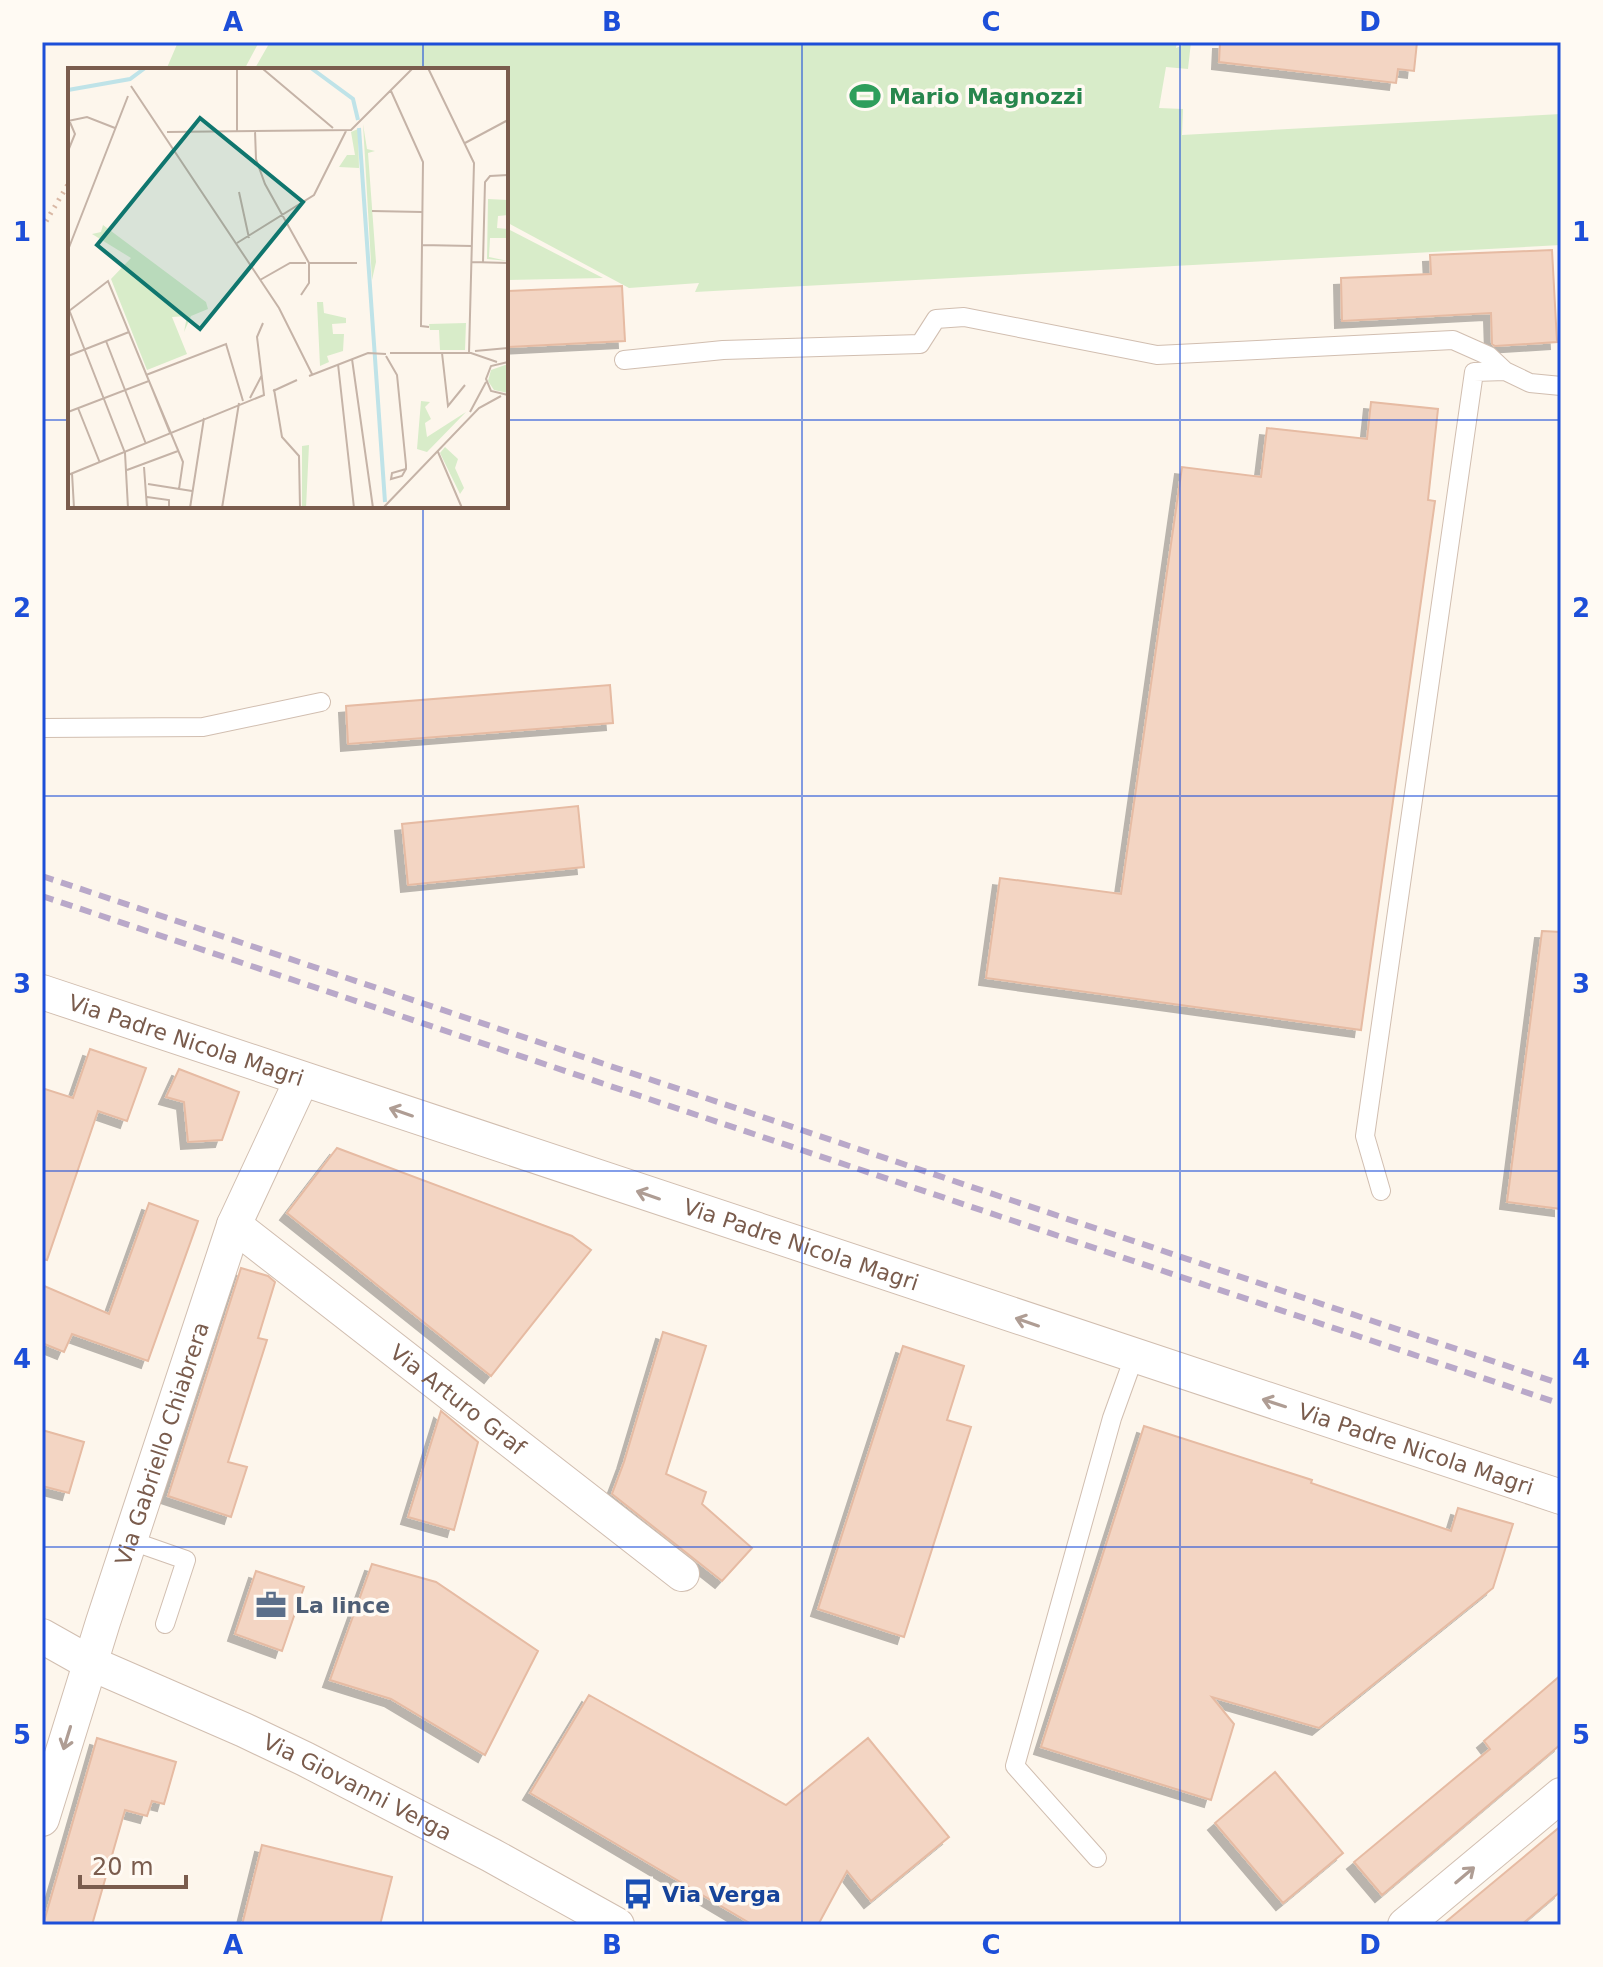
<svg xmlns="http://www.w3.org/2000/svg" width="1603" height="1967" font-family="'DejaVu Sans',sans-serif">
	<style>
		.green { fill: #d8ecc9 }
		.building { fill: #f3d5c3; stroke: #e6bba3; stroke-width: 2; filter: url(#shadow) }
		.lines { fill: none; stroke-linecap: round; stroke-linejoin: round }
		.lane-casing { stroke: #d1beb0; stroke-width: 20 }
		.street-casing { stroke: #d1beb0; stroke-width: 36 }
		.path { stroke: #d9b8a5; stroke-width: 5; stroke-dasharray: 2 6; stroke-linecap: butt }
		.lane { stroke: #fff; stroke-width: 18 }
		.street { stroke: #fff; stroke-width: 34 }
		.rail { stroke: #b9a8c9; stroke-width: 6; stroke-dasharray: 12 8; stroke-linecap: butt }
		.oneway { stroke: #af9d94 }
		.grid { fill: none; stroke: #1d4ed8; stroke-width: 2; stroke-opacity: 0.55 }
		.labels { text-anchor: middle; stroke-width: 7; stroke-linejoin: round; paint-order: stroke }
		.leisure-label { font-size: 22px; font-weight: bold; fill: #27864d; stroke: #fffaf3; text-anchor: start }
		.street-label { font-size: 22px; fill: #7a5c4d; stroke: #fffaf3 }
		.service-label { font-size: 22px; font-weight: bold; fill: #4e5e75; stroke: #fffaf3; text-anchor: start }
		.transit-label { font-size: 22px; font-weight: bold; fill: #164399; stroke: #fffaf3; text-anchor: start }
		.inset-river { fill: none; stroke: #bfe3e8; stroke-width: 4 }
		.inset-road { fill: none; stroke: #c5b3a7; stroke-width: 2 }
		.view { fill: #0f766e; fill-opacity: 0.15; stroke: #0f766e; stroke-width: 4 }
		.inset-edge { fill: none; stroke: #7a5c4d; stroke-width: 4 }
		.neatline { fill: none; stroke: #1d4ed8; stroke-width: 3 }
		.grid-label { font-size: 26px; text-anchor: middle; font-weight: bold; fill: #1d4ed8 }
	</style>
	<defs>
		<filter id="shadow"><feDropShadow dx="-7" dy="7" stdDeviation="0" flood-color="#0004"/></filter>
	</defs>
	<rect width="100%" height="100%" fill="#fdf6ec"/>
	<!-- green -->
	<path class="green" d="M178 42H259L244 70H166Z
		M270 42H1177L1176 48 1191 42 1188 69 1166 67 1159 108 1183 109 1182 135 1561 114V245L695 292 699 283 629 288 506 222V70H254Z
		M506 228 603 278 506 280Z"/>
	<!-- building -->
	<path class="building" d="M1220 42H1417L1414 71 1398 69 1396 83 1219 62Z
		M1552 250 1557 342 1495 346 1492 344 1491 313 1342 321 1341 278 1431 274 1430 255Z
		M622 286 625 341 506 347V291Z
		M1371 402 1438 409 1428 500 1435 501 1361 1030 986 978 1000 878 1121 894 1182 467 1261 477 1267 428 1367 439Z
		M610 685 613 723 348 744 346 706Z
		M578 806 584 867 408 885 402 824Z
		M1542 931 1561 932V1209L1507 1202Z
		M90 1049 146 1068 127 1121 98 1111 47 1260 42 1259V1088L73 1098Z
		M179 1069 239 1092 222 1140 188 1142 184 1102 166 1097Z
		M337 1148 572 1236 591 1250 491 1376 287 1213Z
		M149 1203 198 1221 148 1361 72 1334 64 1352 42 1343V1285L109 1314Z
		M241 1268 268 1276 275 1282 258 1338 267 1340 228 1462 247 1467 231 1517 168 1496Z
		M663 1332 706 1346 666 1474 706 1492 702 1504 752 1548 722 1581 612 1494 624 1462Z
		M903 1346 964 1366 947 1420 971 1427 904 1637 818 1609Z
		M441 1411 478 1442 454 1530 408 1517Z
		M1144 1426 1312 1480 1311 1483 1451 1531 1458 1508 1513 1524 1493 1588 1319 1728 1212 1697 1234 1724 1211 1800 1041 1747Z
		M42 1430 84 1442 69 1493 42 1486Z
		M372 1564 436 1582 538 1651 485 1755 391 1699 330 1680Z
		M256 1571 304 1587 282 1651 235 1634Z
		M1561 1675V1744L1382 1895 1354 1862 1490 1749 1484 1741Z
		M589 1695 786 1805 868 1738 949 1837 871 1901 847 1871 818 1925H753L530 1793Z
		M97 1738 176 1762 164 1804 152 1801 147 1816 125 1810 92 1925H43Z
		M1275 1772 1343 1853 1283 1903 1215 1823Z
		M1561 1826V1891L1521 1925H1442Z
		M262 1845 392 1877 380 1925H242Z"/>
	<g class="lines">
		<!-- lane casing -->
		<g class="lane-casing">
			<path id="lane" d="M624 360 723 350 920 344 936 319 964 317 1157 355 1453 340 1489 356 1505 371 1530 383 1561 386
				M42 728 203 727 321 702
				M1381 1191 1365 1136 1474 372 1505 371
				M129 1540 186 1560 165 1624
				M1097 1858 1015 1766 1112 1418 1134 1357"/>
		</g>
		<!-- street casing -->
		<g class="street-casing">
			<g id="street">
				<path id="s1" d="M42 992 1561 1497"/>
				<path id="s2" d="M234 1225 682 1574"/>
				<path id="s3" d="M42 1636 90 1663 244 1730 305 1759 491 1855 617 1925"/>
				<path id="s4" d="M42 1819 103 1622 234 1225 302 1079"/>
				<path d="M1405 1925 1561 1795"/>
			</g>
		</g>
		<!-- path -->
		<path class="path" d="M42 228 70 181"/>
		<!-- lane -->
		<use href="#lane" class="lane"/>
		<!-- street -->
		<use href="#street" class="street"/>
		<!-- rail -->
		<path class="rail" d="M42 876 1561 1384
			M42 896 1561 1404"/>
	</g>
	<!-- one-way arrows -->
	<defs><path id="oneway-shaft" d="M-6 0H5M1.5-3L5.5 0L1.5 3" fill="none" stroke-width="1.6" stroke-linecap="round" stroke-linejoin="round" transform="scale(2)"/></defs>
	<g class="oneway">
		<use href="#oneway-shaft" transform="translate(401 1112) rotate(-161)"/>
		<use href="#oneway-shaft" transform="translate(648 1195) rotate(-161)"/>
		<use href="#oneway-shaft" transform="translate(1027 1322) rotate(-161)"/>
		<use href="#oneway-shaft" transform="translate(1274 1403) rotate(-162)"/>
		<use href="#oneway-shaft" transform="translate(67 1738) rotate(107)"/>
		<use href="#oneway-shaft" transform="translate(1465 1875) rotate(-40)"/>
	</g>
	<!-- grid -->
	<path class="grid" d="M423 42V70M802 42V1925M1180 42V1925M42 420H70M506 420H1561M423 506V1925M42 796H1561M42 1171H1561M42 1547H1561"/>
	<!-- icons -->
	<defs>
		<g id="stadium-bare" transform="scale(2.4)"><path d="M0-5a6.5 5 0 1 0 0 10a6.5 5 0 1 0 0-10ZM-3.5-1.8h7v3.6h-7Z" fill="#2e9e5b" stroke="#fffaf3" stroke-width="2.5" paint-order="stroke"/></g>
		<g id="office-bare" transform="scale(2.4)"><path d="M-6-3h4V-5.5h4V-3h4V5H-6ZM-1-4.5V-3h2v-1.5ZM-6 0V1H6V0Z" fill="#5c6f8a" stroke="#fffaf3" stroke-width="2.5" paint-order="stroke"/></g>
		<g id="bus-bare" transform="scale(2.4)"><path d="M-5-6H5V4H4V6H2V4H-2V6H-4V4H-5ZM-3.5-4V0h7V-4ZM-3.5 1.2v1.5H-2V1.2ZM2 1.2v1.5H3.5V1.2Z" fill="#1a4fb4" stroke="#fffaf3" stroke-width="2.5" paint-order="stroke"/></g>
	</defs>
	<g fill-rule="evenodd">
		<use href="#stadium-bare" x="865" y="96"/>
		<use href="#office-bare" x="271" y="1605"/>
		<use href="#bus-bare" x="638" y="1894"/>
	</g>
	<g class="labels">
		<!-- leisure labels -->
		<g class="leisure-label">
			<text x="889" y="104">Mario Magnozzi</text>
		</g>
		<!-- street labels -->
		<g class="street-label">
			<text dy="8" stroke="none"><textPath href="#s1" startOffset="152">Via Padre Nicola Magri</textPath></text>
			<text dy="8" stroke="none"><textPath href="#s1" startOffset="800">Via Padre Nicola Magri</textPath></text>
			<text dy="8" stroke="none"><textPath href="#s2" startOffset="284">Via Arturo Graf</textPath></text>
			<text dy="8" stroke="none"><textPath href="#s4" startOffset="394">Via Gabriello Chiabrera</textPath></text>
			<text dy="8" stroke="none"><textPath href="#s1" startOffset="1448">Via Padre Nicola Magri</textPath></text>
			<text dy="8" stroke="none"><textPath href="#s3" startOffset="350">Via Giovanni Verga</textPath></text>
		</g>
		<!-- service labels -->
		<g class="service-label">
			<text x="295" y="1613">La lince</text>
		</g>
		<!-- transit labels -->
		<g class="transit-label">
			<text x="662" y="1902">Via Verga</text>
		</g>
	</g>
	<!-- overview -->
	<g transform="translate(68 68)">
		<rect width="440" height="440" fill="#fdf6ec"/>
		<path d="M295 56 299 81 307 83 300 85 308 194 304 212ZM290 61 291 100 271 99 279 87H287L283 64ZM420 131 440 132V147L430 148 429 160 440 161V170H422L421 189 440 193 419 191ZM35 157 138 234 140 241 123 248 116 264 119 248 104 249 119 286 79 302 43 211 63 190 24 166 33 164ZM249 234H255L256 245 278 250V255L264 256 265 266H276L275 283 259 288 261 294 252 298ZM398 255 397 282H372L371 262H362L361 256ZM440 296V325L426 322 420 313 423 302ZM353 333 362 334 357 339 363 351 357 355 359 369 398 344 359 384 349 381ZM241 377 238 440H234V378ZM377 379 390 391 387 400 396 420 392 426 372 385Z" fill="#d8ecc9"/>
		<path class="inset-river" d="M243 0 285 31 290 52M0 22 62 11 77 0M291 60 317 434"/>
		<path class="inset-road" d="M108 0 195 1 265 60M360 0 406 95 401 285M169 1V63M63 18 211 240 244 306M323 23 355 94 353 258 361 259M0 53 19 49 47 60M187 63 188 91 197 116 241 195V215L233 227M99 64 283 62 345 0M397 75 440 52M0 83 7 66 1 52M171 124 181 170M304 143 354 144M169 175 246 127 278 63M353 177 404 178M0 182 60 28M404 194 440 195M415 194 417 114 422 108 440 107M241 195H289M192 212 222 195H238M0 239 57 385 60 440M38 273 78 376M407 283 440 280M322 285H403L429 294M374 285 380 338 397 317M0 288 61 264M318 288 329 307 338 397V401L334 408 323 411 324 405 338 401M284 291 305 440M440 294 423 298 418 311 423 323 440 327M270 296 286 440M78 307 158 276 175 333M241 308 300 285 318 286M206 321 214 369 231 388 232 440M205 323 229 312M182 330 194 307M10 340 32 395M0 344 81 313 40 213 1 243M402 344 418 314M102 365 81 313 115 394 111 421M370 384 394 440M76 399 79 440M59 402 110 383M4 405 6 440M0 407 196 327 189 269 195 255M80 416 124 423M79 429 101 432V440M122 440 136 350M154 440 171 335M315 440 411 340 433 328"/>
		<path class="view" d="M132 50 235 134 132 261 29 177Z"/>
		<rect width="440" height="440" class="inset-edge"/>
	</g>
	<!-- border -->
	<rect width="1603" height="1967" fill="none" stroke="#fffaf3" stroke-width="88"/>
	<!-- scale -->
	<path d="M80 1875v12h106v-12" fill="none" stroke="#7a5c4d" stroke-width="4"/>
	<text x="92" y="1875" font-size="24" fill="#7a5c4d" stroke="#fffaf3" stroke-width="6" paint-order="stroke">20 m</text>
	<rect x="44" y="44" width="1515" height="1879" class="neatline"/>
	<g class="grid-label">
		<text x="233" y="31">A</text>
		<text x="612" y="31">B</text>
		<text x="991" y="31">C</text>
		<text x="1370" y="31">D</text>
		<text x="22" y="241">1</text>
		<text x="1581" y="241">1</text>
		<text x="22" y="617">2</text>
		<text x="1581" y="617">2</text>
		<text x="22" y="993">3</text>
		<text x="1581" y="993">3</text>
		<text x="22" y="1368">4</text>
		<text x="1581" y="1368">4</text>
		<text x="22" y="1744">5</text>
		<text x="1581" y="1744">5</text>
		<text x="233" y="1954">A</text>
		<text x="612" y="1954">B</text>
		<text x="991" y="1954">C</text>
		<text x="1370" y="1954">D</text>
	</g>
</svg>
